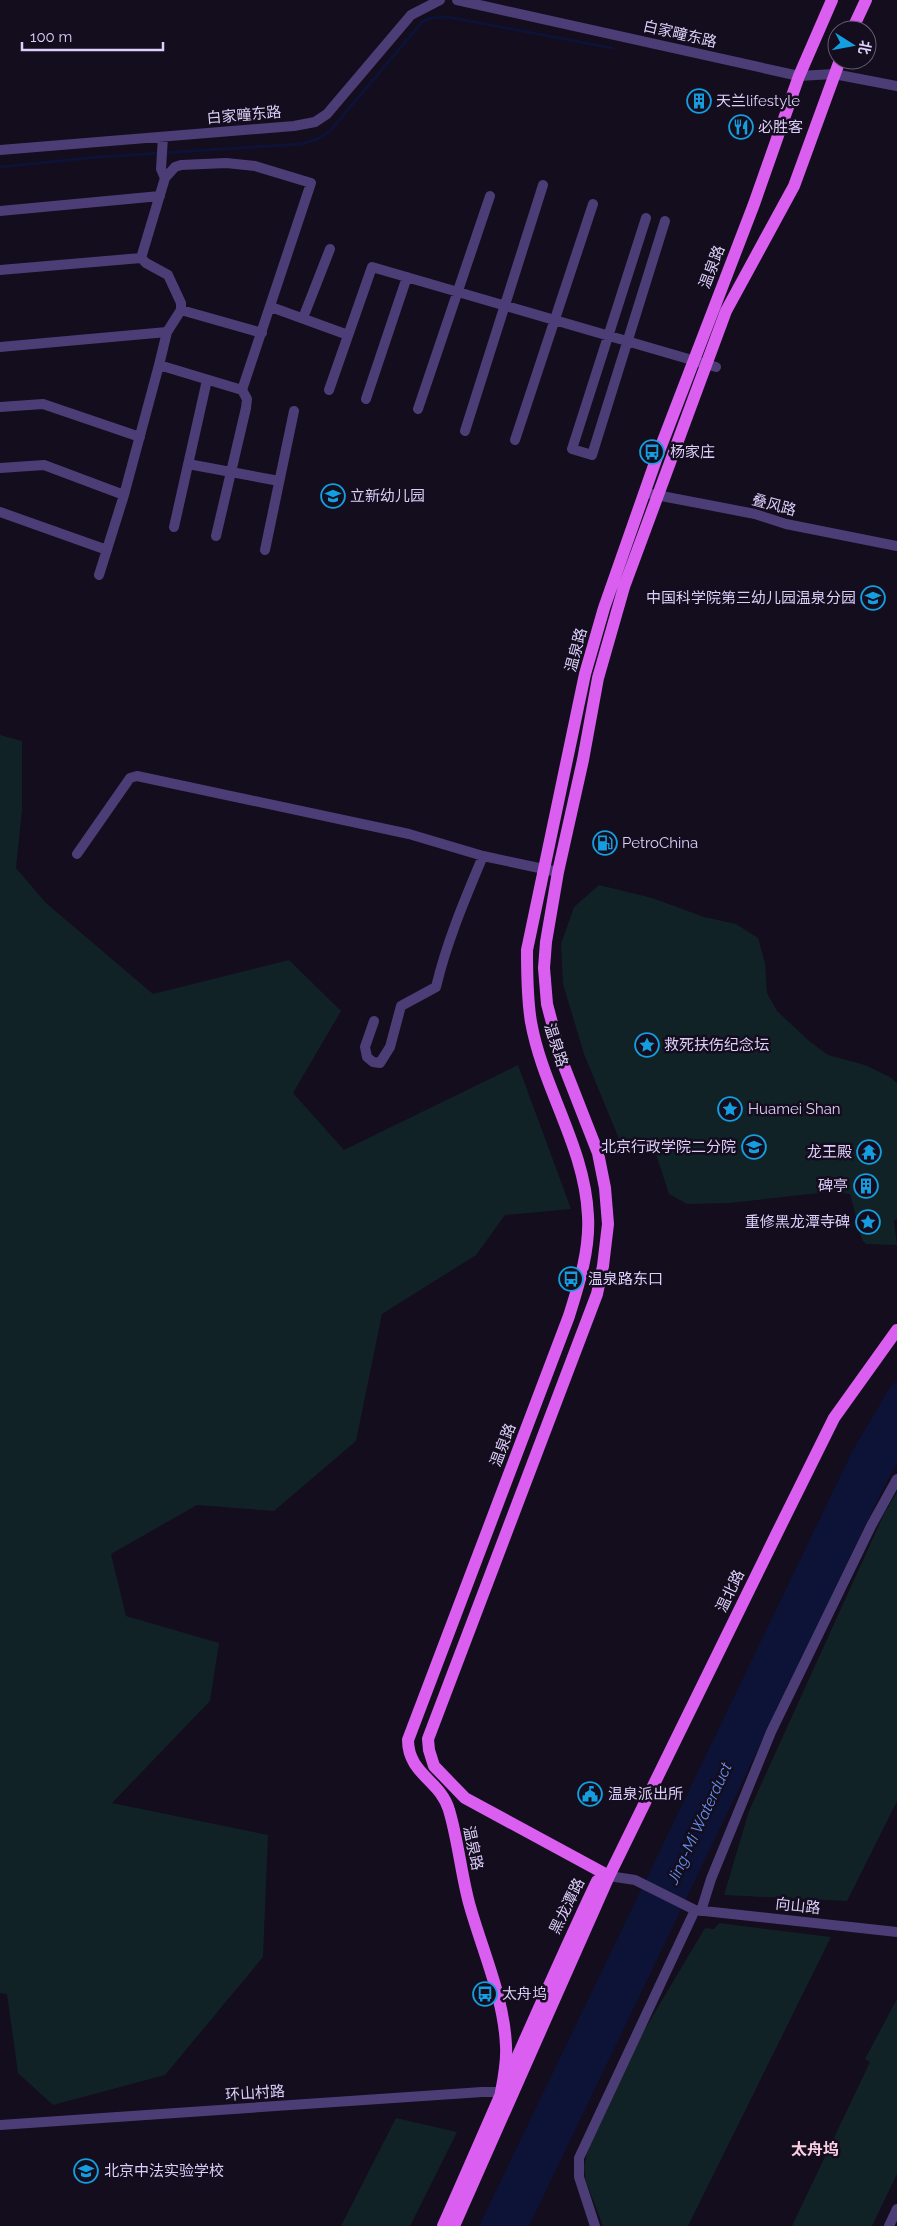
<svg xmlns="http://www.w3.org/2000/svg" width="897" height="2226" font-family="Raleway,'Noto Sans SC',sans-serif">
	<style>
		.green { fill: #112226 }
		.water { fill: #0d1336 }
		.lines { fill: none; stroke-linecap: round; stroke-linejoin: round }
		.stream { stroke: #0d1336; stroke-width: 3 }
		.minor { stroke: #4c3d77; stroke-width: 10 }
		.major { stroke: #da5ff0; stroke-width: 12 }
		.labels { text-anchor: middle; stroke-width: 5; stroke-linejoin: round; paint-order: stroke }
		.street-label { font-size: 15px; fill: #ddcefa; stroke: #130d1d }
		.poi-label { font-size: 15px; fill: #ddcefa; stroke: #130d1d; text-anchor: start }
		.water-label { font-size: 16px; font-style: italic; fill: #6591f1; stroke: #130d1d }
		.neighbourhood-label { font-size: 16px; font-weight: bold; fill: #fbcfe1; stroke: #130d1d }
	</style>
	<rect width="100%" height="100%" fill="#130d1d"/>
	<!-- green -->
	<path class="green" d="M0 735 22 741V810L16 868 46 903 153 994 289 960 341 1011 293 1093 344 1150 518 1065 571 1209 505 1215 476 1255 382 1314 356 1441 274 1511 197 1505 111 1554 126 1616 219 1643 210 1701 112 1803 268 1835 263 1957 165 2075 53 2105 18 2073 7 1994 0 1993Z
		M599 885 652 898 704 917 736 924 758 938 765 963 767 993 777 1011 809 1041 828 1055 865 1065 890 1077 897 1083V1219L894 1221 897 1245 866 1244 862 1240 850 1194 829 1192 729 1203 687 1204 669 1194 652 1142 649 1138 624 1151 584 1054 563 984 561 944 574 907Z
		M897 1492V1801L847 1901 724 1895 749 1811 884 1514Z
		M719 1923 831 1937 688 2226H603L586 2182 584 2167 592 2130 611 2086 705 1928 714 1929Z
		M897 1999V2174L872 2226H792L870 2062 865 2059Z
		M396 2118 457 2132 410 2226H341Z"/>
	<!-- water -->
	<path class="water" d="M897 1380V1464L883 1489 529 2226H479L853 1450 889 1389Z"/>
	<g class="lines">
		<!-- stream -->
		<path class="stream" d="M0 167 98 157 301 144 317 139 329 132 423 21 431 18 448 17 612 48"/>
		<!-- minor -->
		<path class="minor" d="M457 0 799 76 834 74 897 86
			M0 150 294 126 315 122 327 114 411 15 440 0
			M0 211 160 196
			M646 218 572 449 592 455 665 221
			M141 258 146 263 168 275 181 303V310L167 332
			M0 270 141 258 165 178 161 169 163 137
			M271 307 348 335
			M181 310 262 333
			M303 318 330 249
			M0 347 167 332 159 365 242 390 311 183 255 166 226 163 181 165 175 167 165 178
			M329 390 372 267 716 367
			M366 399 407 277
			M0 407 43 404 140 437
			M418 409 490 196
			M465 431 543 185
			M515 440 593 204
			M188 464 279 481
			M0 468 44 465 124 495
			M651 494 755 514 786 524 897 546
			M0 512 107 550
			M174 527 207 380
			M216 536 246 408 247 399 242 390
			M265 550 294 411
			M99 575 124 495 159 365
			M77 854 130 778 137 776 409 834 483 856 558 872
			M374 1021 365 1047 367 1057 373 1062 380 1063 390 1047 401 1006 436 987C447 941 465 899 483 856
			M609 1876 635 1880 695 1910 897 1932
			M701 1911 711 1879 771 1732 871 1526 897 1479
			M0 2125 482 2092H501L508 2094
			M595 2226 579 2177V2158L695 1910
			M889 2226 897 2209"/>
		<!-- major -->
		<path class="major" d="M852 30 866 0
			M609 1876 465 1798 434 1766 429 1750 428 1739 597 1294 603 1266 608 1224 605 1188 598 1153 562 1061 547 1004 544 968 546 942 558 872 583 760 598 678 624 587 726 311 794 186 840 60
			M501 2092C504 2077 507 2061 506 2046 504 1997 482 1950 469 1903 461 1873 458 1840 449 1810 441 1781 408 1774 408 1740L569 1316C579 1284 590 1250 588 1216 585 1147 543 1089 531 1022 527 998 527 974 527 950L585 674 604 608 658 454 754 204 799 76 832 0
			M443 2226C494 2111 543 1995 597 1881L609 1876
			M454 2226 609 1876 777 1533 834 1418 897 1330"/>
	</g>
	<!-- icons -->
	<defs>
		<g id="building-ring" transform="scale(1.25)"><circle r="9.5" fill="#130d1d" stroke="#159edf" stroke-width="1.5"/><path d="M-4-6H4V6H1V3H-1V6H-4ZM-2.5-4.3h1.7v1.8h-1.7ZM.8-4.3h1.7v1.8H.8ZM-2.5-1h1.7V.8h-1.7ZM.8-1h1.7V.8H.8Z" fill="#159edf"/></g>
		<g id="restaurant-ring" transform="scale(1.25)"><circle r="9.5" fill="#130d1d" stroke="#159edf" stroke-width="1.5"/><path d="M-5-6h1v4h1v-4h1v4h1v-4h1v5L-1.5 .5V6h-2V.5L-5-1ZM5-6V6H3V1.5H1.5Q1.5-4 5-6Z" fill="#159edf"/></g>
		<g id="bus-ring" transform="scale(1.25)"><circle r="9.5" fill="#130d1d" stroke="#159edf" stroke-width="1.5"/><path d="M-5-6H5V4H4V6H2V4H-2V6H-4V4H-5ZM-3.5-4V0h7V-4ZM-3.5 1.2v1.5H-2V1.2ZM2 1.2v1.5H3.5V1.2Z" fill="#159edf"/></g>
		<g id="school-ring" transform="scale(1.25)"><circle r="9.5" fill="#130d1d" stroke="#159edf" stroke-width="1.5"/><path d="M0-5L7-2L0 1L-7-2ZM-4 1L0 2.5L4 1V4Q0 6-4 4Z" fill="#159edf"/></g>
		<g id="fuel-ring" transform="scale(1.25)"><circle r="9.5" fill="#130d1d" stroke="#159edf" stroke-width="1.5"/><path d="M-5.5-6h7V0h2V4h1.3V-2.5L3-4.5l.8-.8L6-3V5H2.5V1h-1V6h-7ZM-4.2-4.7v3.2H.2V-4.7Z" fill="#159edf"/></g>
		<g id="sight-ring" transform="scale(1.25)"><circle r="9.5" fill="#130d1d" stroke="#159edf" stroke-width="1.5"/><path d="M0-6L1.8-2.2L6-1.7L2.9 1.2L3.7 5.4L0 3.3L-3.7 5.4L-2.9 1.2L-6-1.7L-1.8-2.2Z" fill="#159edf"/></g>
		<g id="university-ring" transform="scale(1.25)"><circle r="9.5" fill="#130d1d" stroke="#159edf" stroke-width="1.5"/><path d="M0-5L7-2L0 1L-7-2ZM-4 1L0 2.5L4 1V4Q0 6-4 4Z" fill="#159edf"/></g>
		<g id="temple-ring" transform="scale(1.25)"><circle r="9.5" fill="#130d1d" stroke="#159edf" stroke-width="1.5"/><path d="M0-6L5-2H3V0L6.5 2.5H4V6H1.5V3h-3V6H-4V2.5H-6.5L-3 0V-2H-5Z" fill="#159edf"/></g>
		<g id="civic-ring" transform="scale(1.25)"><circle r="9.5" fill="#130d1d" stroke="#159edf" stroke-width="1.5"/><path d="M-.6-6.5H3V-4.5H.6V-3L4-1V1h2V6H-6V1h2V-1L-.6-3ZM-1.2 2.5V6h2.4V2.5Z" fill="#159edf"/></g>
	</defs>
	<g fill-rule="evenodd">
		<use href="#building-ring" x="699" y="101"/>
		<use href="#restaurant-ring" x="741" y="127"/>
		<use href="#bus-ring" x="652" y="452"/>
		<use href="#school-ring" x="333" y="496"/>
		<use href="#school-ring" x="873" y="598"/>
		<use href="#fuel-ring" x="605" y="843"/>
		<use href="#sight-ring" x="647" y="1045"/>
		<use href="#sight-ring" x="730" y="1109"/>
		<use href="#university-ring" x="754" y="1147"/>
		<use href="#temple-ring" x="869" y="1152"/>
		<use href="#building-ring" x="866" y="1186"/>
		<use href="#sight-ring" x="868" y="1222"/>
		<use href="#bus-ring" x="571" y="1279"/>
		<use href="#civic-ring" x="590" y="1794"/>
		<use href="#bus-ring" x="485" y="1994"/>
		<use href="#school-ring" x="86" y="2171"/>
	</g>
	<g class="labels">
		<!-- street labels -->
		<g class="street-label">
			<text transform="translate(680 34) rotate(13)" y="5">白家疃东路</text>
			<text transform="translate(244 115) rotate(-5)" y="5">白家疃东路</text>
			<text transform="translate(712 267) rotate(-69)" y="5">温泉路</text>
			<text transform="translate(774 505) rotate(15)" y="5">叠风路</text>
			<text transform="translate(576 650) rotate(-75)" y="5">温泉路</text>
			<text transform="translate(556 1045) rotate(72)" y="5">温泉路</text>
			<text transform="translate(503 1445) rotate(-69)" y="5">温泉路</text>
			<text transform="translate(730 1591) rotate(-64)" y="5">温北路</text>
			<text transform="translate(473 1848) rotate(78)" y="5">温泉路</text>
			<text transform="translate(567 1906) rotate(-64)" y="5">黑龙潭路</text>
			<text transform="translate(798 1906) rotate(6)" y="5">向山路</text>
			<text transform="translate(255 2093) rotate(-4)" y="5">环山村路</text>
		</g>
		<!-- poi labels -->
		<g class="poi-label">
			<text x="716" y="106">天兰lifestyle</text>
			<text x="758" y="132">必胜客</text>
			<text x="670" y="457">杨家庄</text>
			<text x="350" y="501">立新幼儿园</text>
			<text x="856" y="603" text-anchor="end">中国科学院第三幼儿园温泉分园</text>
			<text x="622" y="848">PetroChina</text>
			<text x="664" y="1050">救死扶伤纪念坛</text>
			<text x="748" y="1114">Huamei Shan</text>
			<text x="736" y="1152" text-anchor="end">北京行政学院二分院</text>
			<text x="852" y="1157" text-anchor="end">龙王殿</text>
			<text x="848" y="1191" text-anchor="end">碑亭</text>
			<text x="850" y="1227" text-anchor="end">重修黑龙潭寺碑</text>
			<text x="588" y="1284">温泉路东口</text>
			<text x="608" y="1799">温泉派出所</text>
			<text x="502" y="1999">太舟坞</text>
			<text x="104" y="2176">北京中法实验学校</text>
		</g>
		<!-- water labels -->
		<g class="water-label">
			<text transform="translate(699 1823) rotate(-65)" y="6">Jing-Mi Waterduct</text>
		</g>
		<!-- neighbourhood labels -->
		<g class="neighbourhood-label">
			<text x="815" y="2155">太舟坞</text>
		</g>
	</g>
	<!-- north arrow -->
	<g transform="translate(852 45) rotate(101)"><circle r="24" fill="#130d1d" stroke="#645a75"/>
	<path d="M0-4L9 19L0 12L-9 19Z" fill="#159edf"/>
	<text y="-8" font-size="14" font-weight="bold" text-anchor="middle" fill="#ddcefa">北</text>
	</g>
	<!-- scale -->
	<path d="M22 42v8h141v-8" fill="none" stroke="#ddcefa" stroke-width="2.5"/>
	<text x="30" y="42" font-size="15" fill="#ddcefa" stroke="#130d1d" stroke-width="4" paint-order="stroke">100 m</text>
</svg>
